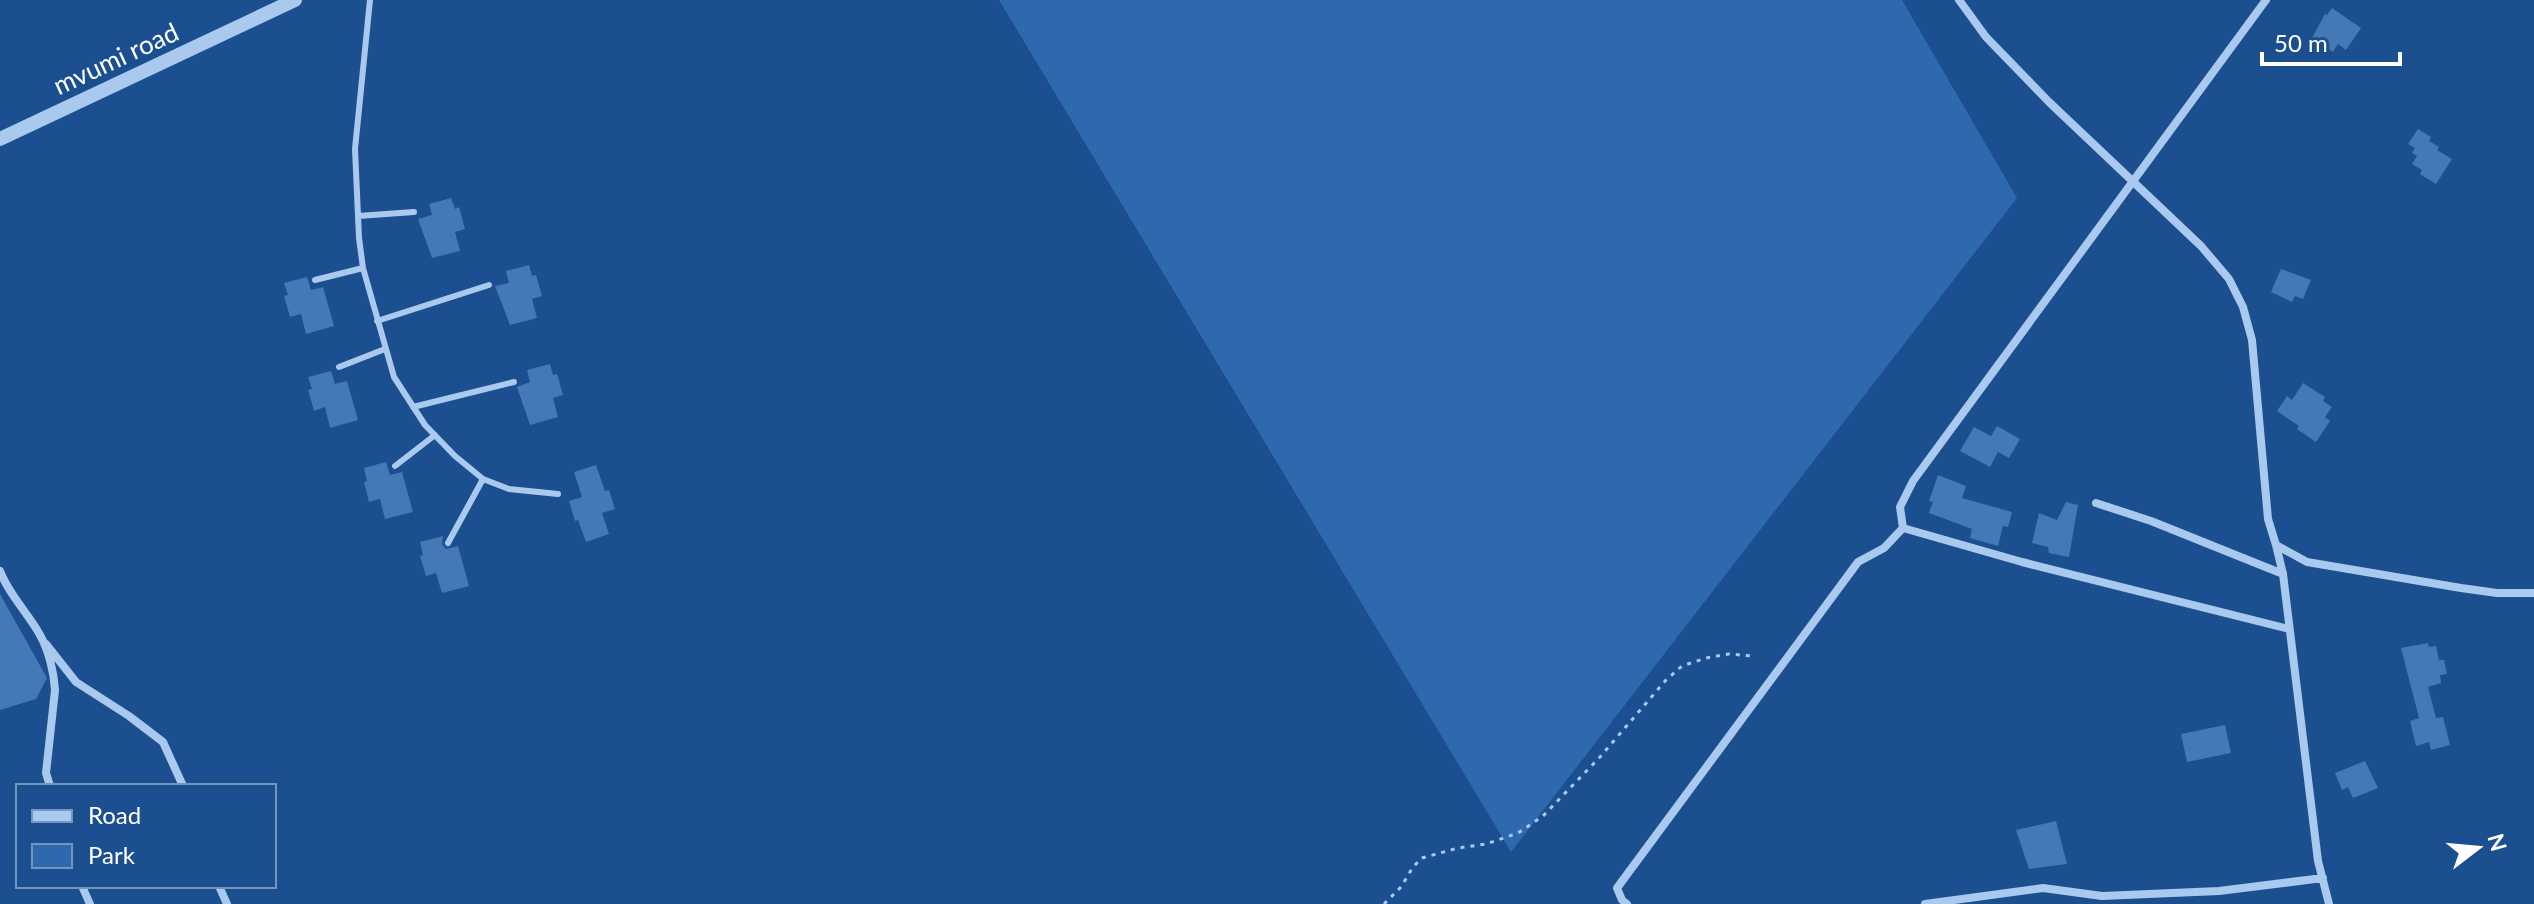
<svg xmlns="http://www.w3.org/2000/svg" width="2534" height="904" font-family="Lato,sans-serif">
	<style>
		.green { fill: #2e69ad }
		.building { fill: #4478b7 }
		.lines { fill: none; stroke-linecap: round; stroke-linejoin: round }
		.path { stroke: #a9c9ee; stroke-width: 3; stroke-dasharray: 4 6; stroke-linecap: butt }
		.service { stroke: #a9c9ee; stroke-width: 6 }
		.minor { stroke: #a9c9ee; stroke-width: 8 }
		.tertiary { stroke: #a9c9ee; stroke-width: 14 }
		.labels { text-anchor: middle; stroke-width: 6; stroke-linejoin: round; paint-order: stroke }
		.street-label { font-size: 26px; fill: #fff; stroke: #1b4f8f }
	</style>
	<rect width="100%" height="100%" fill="#1b4f8f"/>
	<!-- green -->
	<path class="green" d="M999 0H1902L2017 198 1511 852Z"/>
	<!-- building -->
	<path class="building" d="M2332 8 2361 28 2346 50 2338 44 2333 52 2312 38 2325 14 2327 15Z
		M2418 129 2431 137 2429 141 2439 147 2437 150 2452 159 2436 184 2420 174 2422 170 2412 164 2417 156 2412 153 2415 148 2408 144Z
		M451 198 455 209 459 207 465 229 455 232 460 251 432 258 418 219 432 215 429 204Z
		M529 265 532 276 536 275 542 296 532 299 537 318 510 325 495 286 509 283 506 271Z
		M2281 269 2311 280 2303 299 2295 296 2292 302 2271 292Z
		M307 277 311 290 323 287 334 326 306 334 301 314 290 317 284 296 288 295 284 283Z
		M550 364 553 375 557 374 563 395 553 398 558 417 530 425 517 387 530 382 527 370Z
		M331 371 335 384 347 381 358 420 330 428 325 407 314 411 308 390 312 389 308 377Z
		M2303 383 2325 397 2323 401 2332 407 2325 417 2330 421 2316 442 2297 429 2299 426 2277 411 2287 396 2292 400Z
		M1997 426 2020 439 2009 458 1998 452 1990 467 1960 451 1974 427 1991 436Z
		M386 462 390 475 402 472 413 512 385 519 380 499 369 502 364 482 367 481 364 468Z
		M596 465 605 491 609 490 615 509 602 513 609 534 586 542 578 520 575 521 569 501 582 497 574 472Z
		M1938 475 1966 486 1962 498 2012 512 2008 527 2003 526 1998 546 1970 538 1972 529 1929 513 1933 502 1929 501Z
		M2066 502 2078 505 2069 557 2049 553 2048 547 2032 543 2039 513 2057 520Z
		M443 536 442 544 446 549 458 546 469 586 442 593 436 573 426 576 420 556 423 555 420 542Z
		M0 594 47 678 36 699 0 710Z
		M2428 643 2429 647 2436 646 2439 660H2444L2447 674 2440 675 2441 683 2428 687 2436 718 2443 717 2450 745 2431 750 2429 742 2416 746 2410 721 2419 718 2401 648Z
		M2225 725 2231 753 2187 762 2181 734Z
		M2365 761 2378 788 2353 798 2348 787 2342 790 2335 773Z
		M2056 821 2067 864 2029 869 2016 830Z"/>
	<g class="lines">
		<!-- path -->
		<path class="path" d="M1384 904 1401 887 1413 867 1422 858 1458 848 1486 844 1518 833 1543 816 1600 757 1666 680 1682 666 1706 658 1729 654 1752 656"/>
		<!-- service -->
		<path class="service" d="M370 0 355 149 359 238 363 268 394 377 425 425 455 456 483 479 509 489 558 494
			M358 216 414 212
			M315 280 363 268
			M377 321 489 285
			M339 367 385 349
			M413 407 514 382
			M395 466 435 435
			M448 543 483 479"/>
		<!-- minor -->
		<path class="minor" d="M1959 0 1986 37 2049 102 2201 246 2229 279 2243 307 2252 340 2268 519 2276 545 2307 562 2461 588 2497 593H2534
			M2096 503 2151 521 2283 574
			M1903 528 1900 507 1913 481 2266 0
			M1903 528 2022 562 2289 629
			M2276 545 2283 574 2318 861 2329 904
			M0 571C9 595 28 613 40 635 49 651 54 673 55 690L46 773 50 786
			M46 644 76 682 129 716 163 742 183 786
			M82 886 90 904
			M219 886 227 904
			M1627 904 1622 900 1617 888 1858 562 1884 548 1903 528
			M1925 904 2043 888 2102 896 2219 891 2323 878"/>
		<!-- tertiary -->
		<path class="tertiary" d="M0 139 295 0"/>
	</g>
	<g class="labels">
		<!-- street labels -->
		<g class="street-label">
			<text transform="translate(116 59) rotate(-25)" y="9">mvumi road</text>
		</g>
	</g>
	<!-- legend -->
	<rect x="16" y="784" width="260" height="104" fill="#1b4f8f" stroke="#7695bc" stroke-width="2"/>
	<rect x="32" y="810" width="40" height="12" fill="#a9c9ee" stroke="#7695bc" stroke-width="2"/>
	<text x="88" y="824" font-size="24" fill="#ffffff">Road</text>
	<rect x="32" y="844" width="40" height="24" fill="#2e69ad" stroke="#7695bc" stroke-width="2"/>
	<text x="88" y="864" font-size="24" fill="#ffffff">Park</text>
	<!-- north arrow -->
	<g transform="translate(2478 848) rotate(74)" stroke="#1b4f8f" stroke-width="6" paint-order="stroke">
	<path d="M0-6L14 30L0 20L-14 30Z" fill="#ffffff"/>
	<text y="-12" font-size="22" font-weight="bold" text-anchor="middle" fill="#ffffff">N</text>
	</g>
	<!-- scale -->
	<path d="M2262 52v12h138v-12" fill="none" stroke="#ffffff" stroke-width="4"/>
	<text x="2274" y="52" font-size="24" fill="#ffffff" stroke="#1b4f8f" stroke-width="6" paint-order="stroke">50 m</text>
</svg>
